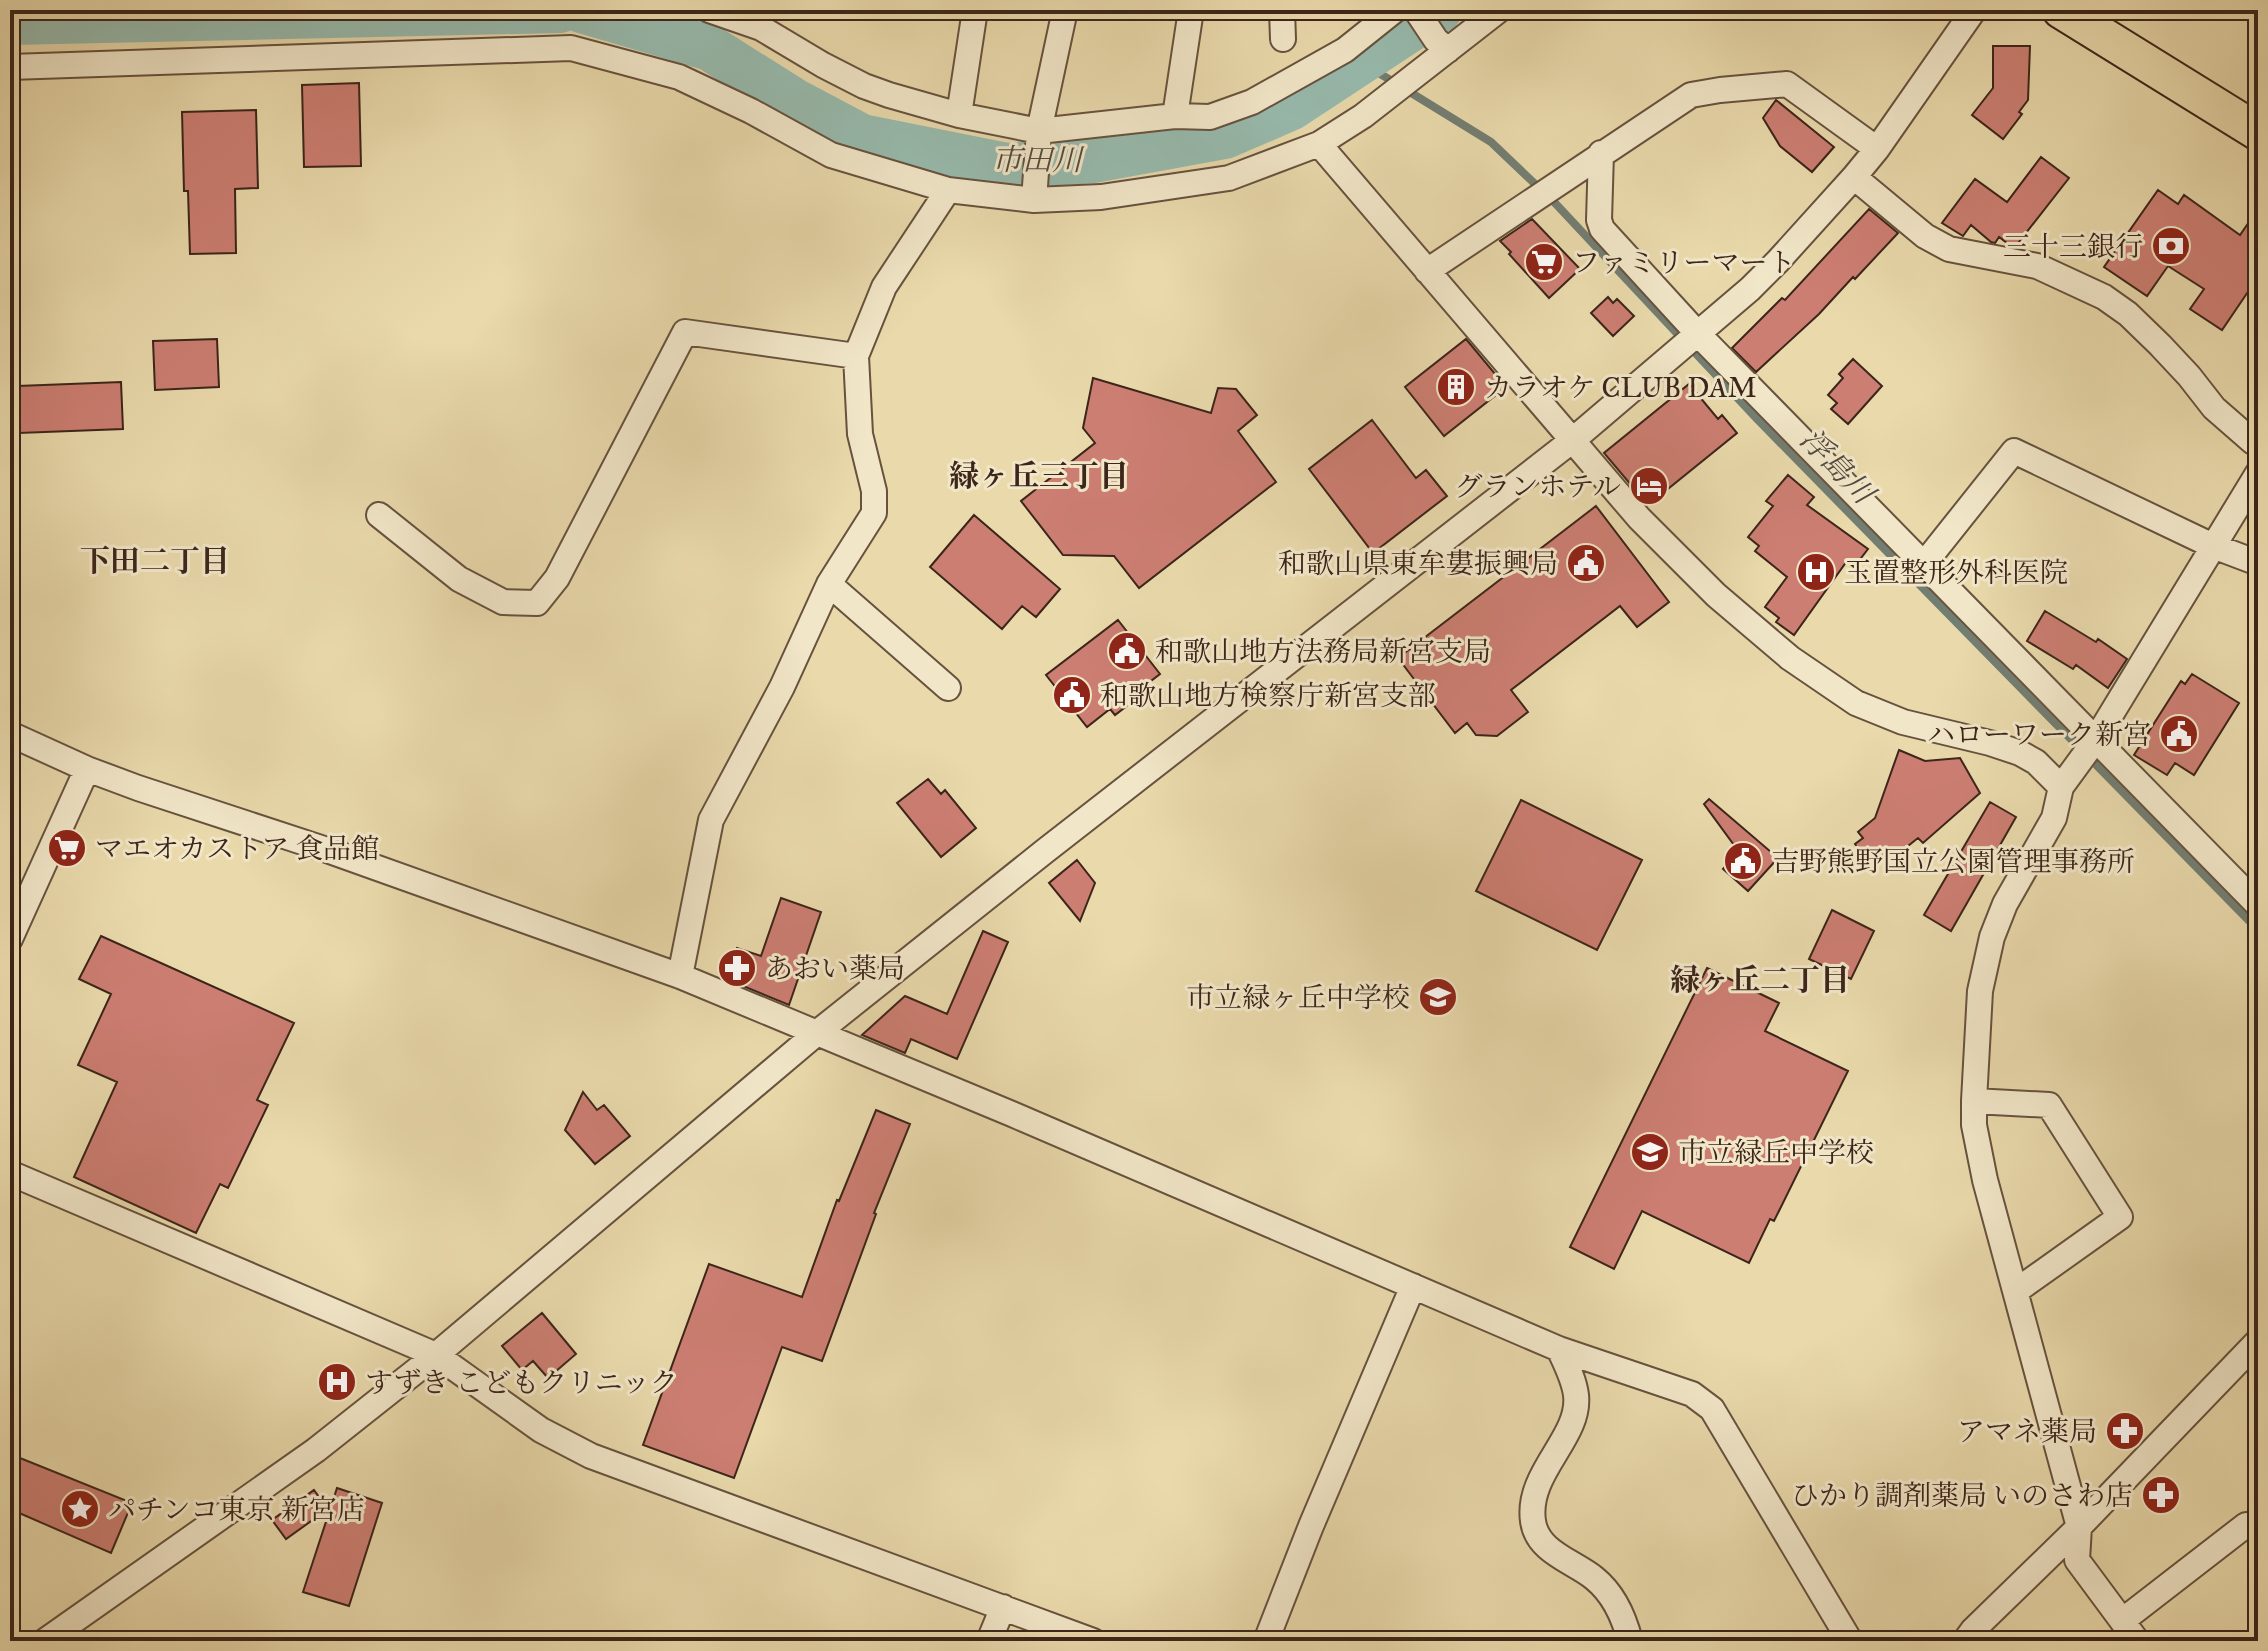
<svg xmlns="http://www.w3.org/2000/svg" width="2268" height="1651" font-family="'IM FELL Great Primer','Noto Serif JP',serif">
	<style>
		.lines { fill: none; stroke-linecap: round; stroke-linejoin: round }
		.stream { stroke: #737e72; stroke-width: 8 }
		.river { stroke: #97baad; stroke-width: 46 }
		.building { fill: #cc7e72; stroke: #3c251a; stroke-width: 2 }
		.minor-casing { stroke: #67523e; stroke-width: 28 }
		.highway-casing { stroke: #3c251a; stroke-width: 40 }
		.minor { stroke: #f1e6c8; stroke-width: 24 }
		.highway { stroke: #e9d9ab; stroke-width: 36 }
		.labels { text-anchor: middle; stroke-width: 6; stroke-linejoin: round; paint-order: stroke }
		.poi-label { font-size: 28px; fill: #3c251a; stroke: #f1e6c8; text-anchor: start }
		.water-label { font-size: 30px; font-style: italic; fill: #534a3f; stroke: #f1e6c8 }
		.neighbourhood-label { font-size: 30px; font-weight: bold; fill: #3c251a; stroke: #f1e6c8 }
	</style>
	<rect width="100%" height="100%" fill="#e9d9ab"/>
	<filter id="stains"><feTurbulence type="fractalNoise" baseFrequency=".0025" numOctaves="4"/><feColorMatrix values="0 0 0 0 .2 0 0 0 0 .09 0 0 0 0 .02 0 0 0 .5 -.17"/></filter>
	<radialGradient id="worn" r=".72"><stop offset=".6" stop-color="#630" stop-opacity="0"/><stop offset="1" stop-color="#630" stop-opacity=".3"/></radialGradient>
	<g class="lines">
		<!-- stream -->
		<path class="stream" d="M1361 62 1491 142 1555 203 1758 420 2258 930"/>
		<!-- river -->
		<path class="river" d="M581 10 710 48 794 101 862 137 1007 166 1094 160 1225 136 1290 108 1439 10
			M10 22 560 10"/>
	</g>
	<!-- building -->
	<path class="building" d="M1993 46H2030L2028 100 2019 112 2022 114 2003 139 1972 115 1993 88Z
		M359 83 361 166 304 167 302 85Z
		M1776 100 1834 147 1812 172 1780 146 1763 118Z
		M256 110 258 188 235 189 236 253 190 254 188 191H184L182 112Z
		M2041 157 2069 178 2015 247 2011 246 1999 237 1995 243 1991 242 1971 225 1963 236 1942 223 1975 179 2007 202Z
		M2158 190 2178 204 2184 195 2240 235 2258 209V277L2222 330 2190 309 2204 289 2168 266 2147 296 2104 267Z
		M1869 209 1898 233 1855 279 1853 277 1819 314 1756 372 1732 348 1782 298 1785 300Z
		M1532 219 1580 269 1549 298 1509 254 1511 252 1500 241Z
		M1608 297 1613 303 1617 299 1634 316 1613 336 1591 313Z
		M217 339 219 387 155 390 153 341Z
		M1466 339 1506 387 1444 436 1405 387Z
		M1853 359 1882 386 1848 424 1831 409 1837 403 1828 395 1843 378 1839 374Z
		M1093 378 1211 413 1218 388 1236 389 1257 415 1238 431 1276 482 1139 588 1114 556 1063 555 1021 501 1095 443 1083 428Z
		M121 382 123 429 19 433 18 386Z
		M1689 384 1718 419 1722 415 1737 433 1648 505 1604 453Z
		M1372 420 1416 478 1426 470 1447 496 1373 553 1309 469Z
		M1788 475 1814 497 1807 505 1868 549 1854 567 1847 561 1794 635 1776 622 1779 618 1765 607 1787 577 1755 551 1759 546 1748 537 1773 506 1766 501Z
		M1596 506 1669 602 1637 627 1620 606 1511 690 1528 712 1497 736 1476 735 1467 723 1455 733 1398 658Z
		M974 515 1060 589 1036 617 1022 606 1002 629 930 567Z
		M2045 611 2096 642 2098 639 2127 659 2108 688 2076 665 2073 669 2027 641Z
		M1118 620 1160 674 1138 691 1141 695 1115 715 1110 709 1087 727 1046 675Z
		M2192 674 2239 703 2194 775 2175 763 2167 775 2134 755 2181 681 2185 684Z
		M1899 750 1925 761 1960 758 1980 793 1923 843 1918 838 1894 857 1889 851 1871 865 1855 844 1863 838 1858 832 1875 818Z
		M928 779 941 794 945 790 976 828 941 857 897 803Z
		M1709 799 1778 858 1748 891 1723 869 1739 852 1704 804Z
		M1521 800 1642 860 1597 950 1476 891Z
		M1990 802 2016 817 1951 931 1924 915Z
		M1077 860 1095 883 1080 921 1049 883Z
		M781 898 821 912 789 1005 726 979 737 948 761 956Z
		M1832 910 1874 931 1851 979 1809 959Z
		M983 931 1008 942 957 1059 911 1039 905 1053 862 1035 905 996 947 1014Z
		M101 936 294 1023 257 1100 268 1105 228 1188 220 1184 196 1233 74 1177 117 1082 78 1065 111 994 79 979Z
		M1707 968 1779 1003 1765 1031 1848 1071 1774 1221 1770 1219 1749 1263 1642 1211 1614 1269 1570 1247Z
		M583 1092 597 1110 604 1105 630 1136 595 1164 565 1130Z
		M876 1110 910 1124 874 1213 876 1214 822 1361 782 1347 734 1478 643 1445 709 1264 802 1297 837 1200 839 1201Z
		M542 1313 576 1354 548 1378 533 1361 522 1370 502 1346Z
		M10 1454 132 1503 111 1553 10 1509Z
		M337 1488 382 1503 349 1606 303 1592Z
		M314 1490 328 1509 286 1539 272 1520Z"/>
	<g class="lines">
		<!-- minor casing -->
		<g class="minor-casing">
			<path id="minor" d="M709 10 761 28 823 65 864 86 889 95 959 115 1039 131 1175 116 1210 117 1252 102 1345 50 1395 10
				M1282 10 1283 39
				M1416 10 1436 40 1448 50
				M10 67 571 48 679 77 751 111 831 155 948 190 1034 200 1101 197 1229 178 1319 144 1363 116 1499 10
				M959 115 975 10
				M1175 116 1191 10
				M1319 144 1639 518 1716 595 1790 658 1856 703 1903 722 1990 743 2020 753 2036 762 2061 787
				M1601 153 1599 220 1602 229 1698 334 2258 905
				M1854 177 1925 236 1949 249 2037 266 2104 297 2128 314 2160 345 2189 376 2214 408 2253 442 2258 443
				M1034 200 1039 131 1065 10
				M1427 271 1691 95 1720 90 1787 84 1877 149
				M379 515 459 579 503 602 537 603 557 578 685 332 856 356
				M1924 564 2014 451 2213 546 2258 563
				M829 584 948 688
				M10 734 87 769 138 788 327 850 680 976 1012 1114 1559 1349 1692 1394 1712 1409 1850 1641
				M10 939 87 769
				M680 976 711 820 782 687 829 584 874 513V491L860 434 856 356 884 287 948 190
				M1974 1101 2049 1105 2120 1217 2016 1291
				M10 1173 436 1355 541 1430 591 1456 1093 1641
				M1559 1349C1566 1364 1574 1379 1576 1395 1581 1438 1526 1472 1533 1521 1537 1552 1573 1561 1594 1578 1614 1594 1624 1617 1630 1641
				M2122 1621 2246 1525
				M45 1641 316 1450 436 1355 818 1032 1045 851 1574 439 1750 289 1778 261 1854 177 1877 149 1974 10
				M989 1641 1003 1607
				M1266 1641 1311 1526 1413 1286
				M1965 1641 1973 1630 2079 1527 2258 1341
				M2137 1641 2077 1560 2079 1527 1985 1180 1974 1125V1101L1980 991 1992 937 2005 904 2054 818 2061 787 2096 739 2258 473"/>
		</g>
		<!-- highway casing -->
		<g class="highway-casing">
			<path id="highway" d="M2061 10 2258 132"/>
		</g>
		<!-- minor -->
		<use href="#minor" class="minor"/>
		<!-- highway -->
		<use href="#highway" class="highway"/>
	</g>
	<!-- icons -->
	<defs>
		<g id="bank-disc" transform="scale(2)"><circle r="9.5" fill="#8f2418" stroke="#f1e6c8"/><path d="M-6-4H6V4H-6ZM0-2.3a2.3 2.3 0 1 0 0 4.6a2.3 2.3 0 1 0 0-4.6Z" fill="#fff"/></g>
		<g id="supermarket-disc" transform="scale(2)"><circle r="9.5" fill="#8f2418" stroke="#f1e6c8"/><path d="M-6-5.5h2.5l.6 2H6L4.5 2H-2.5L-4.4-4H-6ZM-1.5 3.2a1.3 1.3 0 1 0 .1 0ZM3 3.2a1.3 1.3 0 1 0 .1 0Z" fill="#fff"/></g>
		<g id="building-disc" transform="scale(2)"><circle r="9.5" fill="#8f2418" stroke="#f1e6c8"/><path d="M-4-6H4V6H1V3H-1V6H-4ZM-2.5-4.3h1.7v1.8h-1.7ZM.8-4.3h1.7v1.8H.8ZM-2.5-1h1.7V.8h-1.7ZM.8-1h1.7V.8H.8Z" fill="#fff"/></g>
		<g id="hotel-disc" transform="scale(2)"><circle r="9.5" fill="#8f2418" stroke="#f1e6c8"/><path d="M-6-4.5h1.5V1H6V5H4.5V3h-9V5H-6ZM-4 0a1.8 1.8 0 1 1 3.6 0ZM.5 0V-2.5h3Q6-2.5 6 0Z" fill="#fff"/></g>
		<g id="civic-disc" transform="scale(2)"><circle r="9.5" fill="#8f2418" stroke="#f1e6c8"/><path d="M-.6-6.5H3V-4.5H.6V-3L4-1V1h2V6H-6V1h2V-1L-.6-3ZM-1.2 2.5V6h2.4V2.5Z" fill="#fff"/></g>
		<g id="hospital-disc" transform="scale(2)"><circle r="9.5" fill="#8f2418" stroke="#f1e6c8"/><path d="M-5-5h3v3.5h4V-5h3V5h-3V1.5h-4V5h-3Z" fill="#fff"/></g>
		<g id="pharmacy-disc" transform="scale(2)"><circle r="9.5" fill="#8f2418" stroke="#f1e6c8"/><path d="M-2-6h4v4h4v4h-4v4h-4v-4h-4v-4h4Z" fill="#fff"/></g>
		<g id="school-disc" transform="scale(2)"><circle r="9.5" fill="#8f2418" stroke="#f1e6c8"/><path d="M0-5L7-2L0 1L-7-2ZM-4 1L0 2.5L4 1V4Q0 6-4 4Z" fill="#fff"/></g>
		<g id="sight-disc" transform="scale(2)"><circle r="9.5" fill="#8f2418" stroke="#f1e6c8"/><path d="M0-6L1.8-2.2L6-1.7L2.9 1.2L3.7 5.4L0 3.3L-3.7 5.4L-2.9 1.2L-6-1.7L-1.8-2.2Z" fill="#fff"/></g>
	</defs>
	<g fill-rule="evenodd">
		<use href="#bank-disc" x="2171" y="246"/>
		<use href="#supermarket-disc" x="1544" y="262"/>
		<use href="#building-disc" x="1456" y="387"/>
		<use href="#hotel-disc" x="1649" y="486"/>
		<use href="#civic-disc" x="1586" y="563"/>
		<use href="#hospital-disc" x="1816" y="572"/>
		<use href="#civic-disc" x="1127" y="651"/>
		<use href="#civic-disc" x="1072" y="695"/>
		<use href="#civic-disc" x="2179" y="734"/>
		<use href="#supermarket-disc" x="67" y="848"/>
		<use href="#civic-disc" x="1743" y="861"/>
		<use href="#pharmacy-disc" x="737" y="968"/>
		<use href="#school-disc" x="1438" y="997"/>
		<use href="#school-disc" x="1650" y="1152"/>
		<use href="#hospital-disc" x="337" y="1382"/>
		<use href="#pharmacy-disc" x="2125" y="1431"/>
		<use href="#pharmacy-disc" x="2161" y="1495"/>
		<use href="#sight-disc" x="80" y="1509"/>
	</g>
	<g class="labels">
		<!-- poi labels -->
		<g class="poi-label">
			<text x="2143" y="256" text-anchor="end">三十三銀行</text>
			<text x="1572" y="272">ファミリーマート</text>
			<text x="1484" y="397">カラオケ CLUB DAM</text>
			<text x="1621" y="496" text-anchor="end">グランホテル</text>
			<text x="1558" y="573" text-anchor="end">和歌山県東牟婁振興局</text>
			<text x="1844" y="582">玉置整形外科医院</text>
			<text x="1155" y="661">和歌山地方法務局新宮支局</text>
			<text x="1100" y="705">和歌山地方検察庁新宮支部</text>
			<text x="2151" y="744" text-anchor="end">ハローワーク新宮</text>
			<text x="95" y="858">マエオカストア 食品館</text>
			<text x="1771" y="871">吉野熊野国立公園管理事務所</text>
			<text x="765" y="978">あおい薬局</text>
			<text x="1410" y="1007" text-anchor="end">市立緑ヶ丘中学校</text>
			<text x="1678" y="1162">市立緑丘中学校</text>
			<text x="365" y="1392">すずき こどもクリニック</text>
			<text x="2097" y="1441" text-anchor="end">アマネ薬局</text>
			<text x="2133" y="1505" text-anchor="end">ひかり調剤薬局 いのさわ店</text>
			<text x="108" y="1519">パチンコ東京 新宮店</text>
		</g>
		<!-- water labels -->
		<g class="water-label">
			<text x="1037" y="170">市田川</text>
			<text transform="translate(1837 466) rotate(46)" y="10">浮島川</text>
		</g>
		<!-- neighbourhood labels -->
		<g class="neighbourhood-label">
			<text x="1039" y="486">緑ヶ丘三丁目</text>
			<text x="155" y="571">下田二丁目</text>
			<text x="1760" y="990">緑ヶ丘二丁目</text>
		</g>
	</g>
	<!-- margin -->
	<rect width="2268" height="1651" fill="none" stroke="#e9d9ab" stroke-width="40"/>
	<rect x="12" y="12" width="2244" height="1627" fill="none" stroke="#3c251a" stroke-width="4"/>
	<rect x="20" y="20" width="2228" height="1611" fill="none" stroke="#3c251a" stroke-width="2"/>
	<rect width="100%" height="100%" filter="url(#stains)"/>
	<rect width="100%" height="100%" fill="url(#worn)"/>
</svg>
